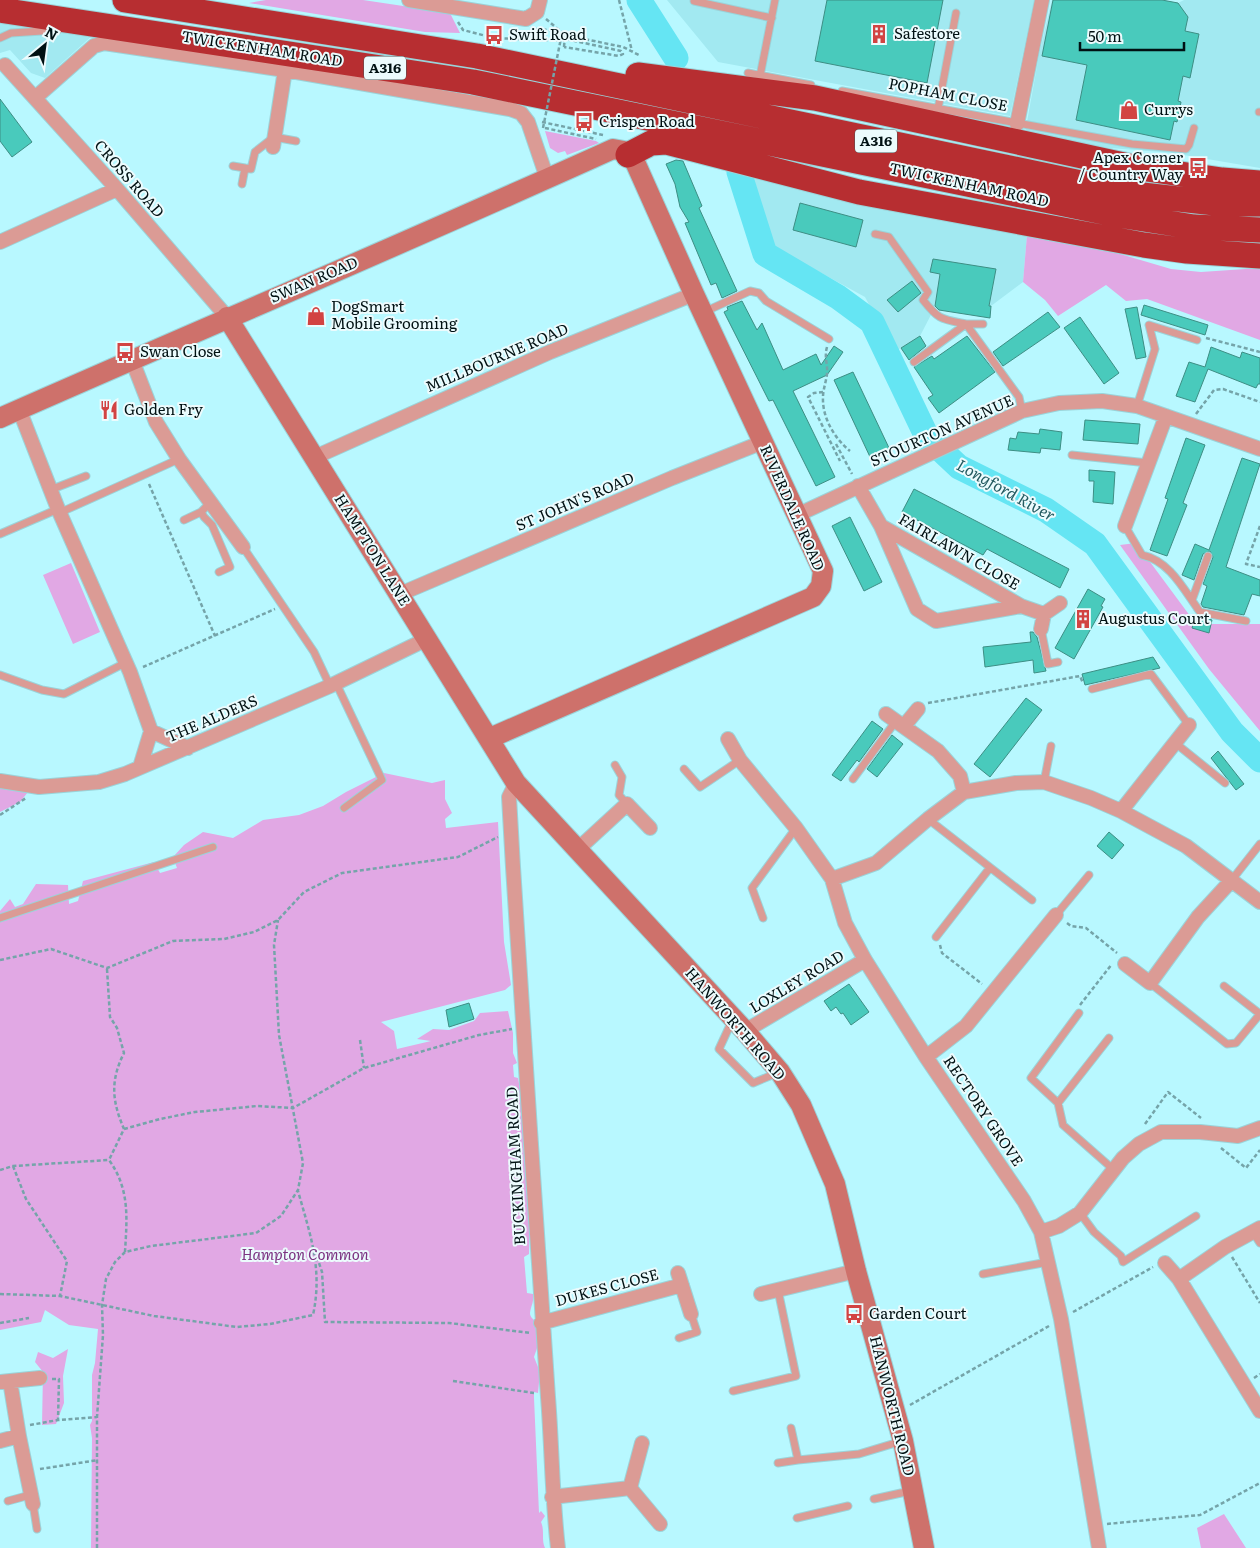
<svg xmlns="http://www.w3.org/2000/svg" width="1260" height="1548" font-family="Literata,serif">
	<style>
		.built { fill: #a2e9f1 }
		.green { fill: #e1a8e4 }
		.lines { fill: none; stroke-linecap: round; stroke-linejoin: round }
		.river { stroke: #65e5f3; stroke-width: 25 }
		.building { fill: #49cabc; stroke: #3d8e84 }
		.lane-casing { stroke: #9bd3d9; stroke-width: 9 }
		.street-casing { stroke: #9bd3d9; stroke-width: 16 }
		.secondary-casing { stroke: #9bd3d9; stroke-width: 22 }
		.highway-casing { stroke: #9bd3d9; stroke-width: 27 }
		.path { stroke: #75a4a9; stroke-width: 2.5; stroke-dasharray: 4 2.5; stroke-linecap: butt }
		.lane { stroke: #db9b95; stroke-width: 7 }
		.street { stroke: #db9b95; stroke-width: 14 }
		.secondary { stroke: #ce716b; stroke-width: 20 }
		.highway { stroke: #b72e31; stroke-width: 25 }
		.path-bridge { stroke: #75a4a9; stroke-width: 2.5; stroke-dasharray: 4 2.5; stroke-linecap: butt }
		.labels { text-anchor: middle; stroke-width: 4; stroke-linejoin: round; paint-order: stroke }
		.shield { fill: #ecfbfd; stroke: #475759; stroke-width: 1 }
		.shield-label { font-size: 14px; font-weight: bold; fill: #001113 }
		.poi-label { font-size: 15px; fill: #001113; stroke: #ecfbfd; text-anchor: start }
		.street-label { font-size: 15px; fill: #001113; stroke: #ecfbfd }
		.park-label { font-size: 15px; font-style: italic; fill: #7c3382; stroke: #ecfbfd }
		.water-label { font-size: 16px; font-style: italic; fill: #245b61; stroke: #ecfbfd }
	</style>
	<rect width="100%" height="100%" fill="#b8f8ff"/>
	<!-- built -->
	<path class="built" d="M667 0H1034L1010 116 718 62Z
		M1052 0H1162L1178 3 1184 0H1260V168L1172 153 1110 148 1025 133 1039 55Z
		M0 23 93 35 45 78 31 73 10 50 0 53Z
		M747 173 1027 235 1023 282 991 306 936 298 934 309 920 336 894 352 865 297 774 247Z"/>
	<!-- green -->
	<path class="green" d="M266 0H363L450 13 460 33 425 32 249 3Z
		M545 131 596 141 599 143 567 155 565 151 558 153 550 148Z
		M1027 235 1110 251 1171 269 1201 272 1260 268V340L1147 299 1126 301 1106 285 1058 316 1045 300 1023 282Z
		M1136 543 1196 624H1260V731L1209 669 1120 545Z
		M71 563 100 632 73 644 43 575Z
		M384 773 432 783 445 780V799L452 813 445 819 446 828 498 822 504 942 511 985 505 990 381 1022 394 1031 397 1049 431 1041 417 1039 433 1029 449 1030 474 1021 480 1013 508 1011 513 1033V1053L517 1063 513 1065 514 1077 518 1078 521 1095 529 1105 530 1122 523 1147 531 1161 529 1254 524 1257 527 1293 533 1294C534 1303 531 1305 530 1313 530 1318 534 1319 536 1322 543 1333 538 1346 534 1357L540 1372 538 1393 534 1392V1398L539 1513 541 1511 545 1516 541 1522C545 1531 541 1540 545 1548H91L92 1438 90 1425 92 1421V1375L95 1363 98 1329 69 1325 45 1310 41 1322 0 1330V911L10 899 15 907 23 904 36 884 68 885 69 904 78 901 83 881 154 862 160 873 177 868 173 857 184 845 203 832 233 838 263 820 299 815 323 806 346 792Z
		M0 785 28 792 20 802 0 812Z
		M68 1349 63 1376 64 1403 56 1424 42 1425 43 1372 35 1362 38 1352 53 1358Z
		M1224 1514 1246 1548H1201L1197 1528Z"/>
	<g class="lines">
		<!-- river -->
		<path class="river" d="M639 0 676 58
			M739 172 765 254 838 297 872 322 927 437 959 467 1046 510 1095 544 1232 732 1260 760"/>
	</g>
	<!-- building -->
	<path class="building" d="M827 0H943L927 83 815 61Z
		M1053 0H1162L1178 3 1188 17 1185 31 1199 34 1190 78 1183 76 1178 101 1181 102 1177 122 1174 121 1170 140 1076 120 1087 65 1042 56Z
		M0 99 32 142 12 157 0 141Z
		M676 160 683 161 702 206 699 208 737 291 722 298 716 283 711 285 685 223 689 222 680 207 675 184 666 164Z
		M800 203 863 220 856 247 793 230Z
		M933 259 996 269 989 306H991L990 318 939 310 935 306 940 274 930 272Z
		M912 281 921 293 898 312 887 300Z
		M742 301 757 330 762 323 783 370 816 354 821 365 834 346 843 352 827 375 793 391 835 477 816 486 773 400 769 401 724 312 728 310 727 307Z
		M1144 305 1208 325 1205 335 1141 315Z
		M1137 307 1146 357 1136 359 1125 309Z
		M1048 312 1060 327 1003 366 993 352Z
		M1080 317 1119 373 1104 384 1064 328Z
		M920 336 926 346 909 360 901 348Z
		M967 336 995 372 939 413 928 398 933 395 914 367 932 356 934 359Z
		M1211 347 1240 358 1242 352 1260 358V384H1258L1256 388 1208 369 1195 402 1176 396 1189 362 1205 367Z
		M853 372 890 450 871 459 834 380Z
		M1085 420 1140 424 1138 444 1083 440Z
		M1040 429 1062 432 1060 450 1041 448 1040 453 1008 450 1010 438 1016 439 1018 432 1039 434Z
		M1186 438 1205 445 1183 503 1187 505 1167 556 1150 550 1168 499 1165 498Z
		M1242 458 1260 464 1226 567 1260 580V596L1252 594 1244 615 1203 607 1201 604 1207 586 1203 584 1213 557 1210 551 1203 554 1194 580 1182 575 1195 544 1209 550Z
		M1089 470 1115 472 1113 504 1093 502 1094 481H1089Z
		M914 489 1069 569 1060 588 987 549 983 555 902 512Z
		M850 517 882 582 864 591 832 526Z
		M1088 589 1105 599 1101 606 1103 607 1074 659 1055 648Z
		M1196 615 1212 620 1209 633 1192 628Z
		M1030 632H1033L1037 637 1046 671 1034 673 1033 660 985 667 983 647 1031 642Z
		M1153 657 1160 668 1085 685 1082 674Z
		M1026 698 1042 710 990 777 974 764Z
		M872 721 883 729 859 762 857 760 841 781 832 775Z
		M892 735 903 744 877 777 867 769Z
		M1218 751 1244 784 1236 790 1211 758Z
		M1109 832 1124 845 1112 859 1097 846Z
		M849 984 869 1012 851 1025 843 1013 841 1014 836 1007 831 1011 824 1001Z
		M469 1003 474 1019 449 1027 446 1010Z"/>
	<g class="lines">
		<!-- lane casing -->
		<g class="lane-casing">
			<path id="lane" d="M694 1 772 18
				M0 38 11 33 58 30
				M748 73 811 85
				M760 76 775 0
				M842 91 1132 144 1186 149 1189 145 1194 128
				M938 109 956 13
				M1259 112H1260
				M233 166 251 169 255 152 274 137 296 141
				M242 184 245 168
				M875 234 889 237 928 292 923 300C939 320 941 319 966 324L1019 397 1022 411
				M704 312 750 291 759 293 766 301 829 339
				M914 362 966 324H983
				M1137 406 1155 349 1149 325 1197 340
				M1072 455 1148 463
				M50 490 86 476
				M201 512 204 517 212 525 230 567 219 572
				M59 513 179 459
				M184 520 201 512 211 502
				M1125 526 1142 555C1170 561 1184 590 1200 612L1246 621
				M0 534 58 509
				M243 547 314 652 330 686
				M1192 600 1208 556
				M1041 629 1048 664 1058 662
				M0 675 42 690 64 694 125 663
				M336 683 382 780 344 808
				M1092 689 1151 674 1189 725
				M1174 742 1225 783
				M615 765 622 777 619 795 627 804
				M684 769 700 787 740 760
				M853 779 896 721
				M1044 782 1051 746
				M928 819 1032 900
				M1231 881 1260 844
				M1056 915 1089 875
				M0 918 213 847
				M763 918 752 888 796 828
				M936 937 989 869
				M1150 983 1227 1044 1236 1043 1260 1014 1224 986
				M1079 1013 1031 1078 1058 1103 1063 1125 1114 1170
				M732 1021 719 1049 753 1083 777 1073
				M1058 1103 1109 1038
				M1080 1213 1094 1232 1121 1256 1123 1262 1196 1216
				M1253 1232 1260 1243
				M983 1274 1048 1262
				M679 1338 697 1332 691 1314
				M733 1391 796 1376 778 1290
				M791 1428 798 1460 859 1454 902 1441
				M778 1463 798 1460
				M874 1499 910 1491
				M8 1501 30 1495
				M33 1504 37 1529
				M797 1518 848 1506"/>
		</g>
		<!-- street casing -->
		<g class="street-casing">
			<path id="street" d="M409 0 526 19 537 12 540 0
				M5 65 117 189 227 317
				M35 98 94 46 104 43 285 70 510 109 521 113 528 122 547 178
				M1017 124 1042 0
				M273 147 285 70
				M0 242 117 189
				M132 360 156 422 179 459 243 547
				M19 409 58 509 130 672 151 731 188 748
				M315 457 550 352 694 294
				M858 486 881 526 1021 606
				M797 515 1022 411 1059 403 1102 401 1137 406 1260 449
				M881 526 917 609 936 621 1021 606 1044 614 1060 603
				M1125 526 1166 416
				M400 594 672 478 763 442
				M1041 629 1044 614
				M886 714 938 751 960 776 964 792
				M904 726 918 709
				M728 739 740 760 796 828 832 879 845 923 865 960 926 1057 1024 1201 1041 1232 1061 1319 1099 1548
				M140 767 151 731
				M0 781 39 787 99 782 125 774 330 686 427 639
				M516 783 509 797 513 867C525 1044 535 1220 548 1397 552 1447 552 1498 558 1548
				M1121 811 1189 725
				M577 850 627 804 650 828
				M832 879 876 863 928 819 964 792 1016 783 1044 782 1091 798 1121 811 1186 846 1260 902
				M1125 964 1150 983 1198 917 1231 881
				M745 1031 865 960
				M926 1057 966 1026 1056 915
				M1041 1232 1059 1226 1080 1213 1123 1158 1139 1144 1161 1132H1200L1238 1136 1260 1128
				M1165 1263 1179 1279 1260 1411
				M678 1273 691 1314
				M1179 1279 1225 1247 1260 1228
				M761 1294 856 1271
				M541 1323 682 1285
				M10 1381 40 1378
				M0 1382 10 1381 19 1436
				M0 1441 19 1436 33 1504
				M630 1488 660 1524
				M552 1497 630 1488 642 1443"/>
		</g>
		<!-- secondary casing -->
		<g class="secondary-casing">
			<path id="secondary" d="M227 317 516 783 745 1031 780 1072 801 1105 835 1184 856 1271 903 1441 924 1548
				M0 418C204 328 410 241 613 149L624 151 635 162 694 294 823 571 821 586 813 597 490 738"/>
		</g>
		<!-- highway casing -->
		<g class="highway-casing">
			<path id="highway" d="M125 0 477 56 1133 194 1224 204H1260
				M0 10 473 82 1118 215 1194 227 1260 230
				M638 75 815 98 1133 167 1222 180 1260 183
				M628 155 651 143 666 142 859 192 1144 245 1187 251 1260 256"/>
		</g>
		<!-- path -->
		<path class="path" d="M619 0 632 51
			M546 19 565 35 623 47 639 55
			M458 22 463 30 494 38 565 41
			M536 29 561 31
			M564 47 565 35
			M542 122 603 135
			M545 128 596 139
			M1206 338 1260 352
			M827 347C824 357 828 365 827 374 826 382 823 390 823 397 822 418 835 439 850 451
			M823 392 814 393 808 397 840 461
			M1196 414 1214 390 1223 389 1260 402
			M836 444 852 474
			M149 484 215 636
			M1260 526 1246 564 1260 567
			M143 667 275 609
			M928 703 1080 676 1083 683
			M0 815 26 798
			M1067 923 1071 926 1086 928 1117 953
			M940 945 942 953 982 984
			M0 960 51 949 107 968 173 941 224 939 254 932 278 920 304 892 342 873 458 857 498 837
			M107 969 110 1017 117 1028 124 1053C110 1081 112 1101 124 1129L109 1160C130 1189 127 1218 125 1252
			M1080 1005 1112 964
			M360 1040 364 1068
			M1145 1124 1168 1092 1201 1118
			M124 1129 160 1119 195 1112 257 1106 293 1108 364 1068 479 1035 512 1029
			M1221 1148 1246 1168 1260 1150
			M13 1166 26 1199 67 1261 60 1296
			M0 1170 13 1166 109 1160
			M317 1257 322 1272 325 1322 449 1323 531 1333
			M1232 1257 1260 1303
			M0 1294 60 1296 154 1316 237 1327 270 1324 313 1315C323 1269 310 1234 298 1191
			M1073 1312 1153 1267
			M0 1323 29 1318
			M1254 1378 1260 1374
			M52 1379H59L58 1420 97 1417
			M453 1381 534 1393
			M910 1405 1049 1326
			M30 1425 58 1420
			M40 1469 98 1460
			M1107 1524 1200 1515 1260 1483
			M97 1548V1417L103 1335 102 1305 106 1279 115 1262 125 1252 151 1246 256 1233 281 1216 298 1190 303 1163 279 1035 274 945 278 920"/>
		<!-- lane -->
		<use href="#lane" class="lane"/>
		<!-- street -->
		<use href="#street" class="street"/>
		<!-- secondary -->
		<use href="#secondary" class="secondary"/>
		<!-- highway -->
		<use href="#highway" class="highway"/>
		<!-- path-bridge -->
		<path class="path-bridge" d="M543 128 561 38 621 51 623 54 619 56 564 47"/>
	</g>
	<!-- icons -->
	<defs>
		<g id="building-bare" transform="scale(1.5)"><path d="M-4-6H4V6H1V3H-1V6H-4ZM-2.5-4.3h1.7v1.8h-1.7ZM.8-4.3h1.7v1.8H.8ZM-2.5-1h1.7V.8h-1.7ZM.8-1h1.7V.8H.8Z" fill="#d24342" stroke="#ecfbfd" stroke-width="2.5" paint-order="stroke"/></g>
		<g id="bus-bare" transform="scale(1.5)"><path d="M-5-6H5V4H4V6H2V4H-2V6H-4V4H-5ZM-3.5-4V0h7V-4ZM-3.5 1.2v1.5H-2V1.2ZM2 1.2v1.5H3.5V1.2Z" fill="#d24342" stroke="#ecfbfd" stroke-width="2.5" paint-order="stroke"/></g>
		<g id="shop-bare" transform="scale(1.5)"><path d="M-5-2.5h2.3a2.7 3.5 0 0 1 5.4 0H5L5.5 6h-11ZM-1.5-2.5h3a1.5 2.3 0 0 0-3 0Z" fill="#d24342" stroke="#ecfbfd" stroke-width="2.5" paint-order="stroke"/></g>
		<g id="restaurant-bare" transform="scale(1.5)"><path d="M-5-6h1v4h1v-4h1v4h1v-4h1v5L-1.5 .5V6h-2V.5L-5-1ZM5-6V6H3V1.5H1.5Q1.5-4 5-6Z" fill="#d24342" stroke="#ecfbfd" stroke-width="2.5" paint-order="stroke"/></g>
	</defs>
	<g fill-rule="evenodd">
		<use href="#building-bare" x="879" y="34"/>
		<use href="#bus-bare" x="494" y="35"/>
		<use href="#shop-bare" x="1129" y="110"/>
		<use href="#bus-bare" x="584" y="122"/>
		<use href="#bus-bare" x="1198" y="167"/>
		<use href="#shop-bare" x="316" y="316"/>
		<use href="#bus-bare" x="125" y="352"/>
		<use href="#restaurant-bare" x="109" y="410"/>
		<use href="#building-bare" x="1083" y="619"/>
		<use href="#bus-bare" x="854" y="1314"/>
	</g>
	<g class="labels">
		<!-- shield labels -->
		<g class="shield">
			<rect x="364" y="56.5" width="42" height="23" rx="4"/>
			<rect x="855" y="129.5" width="42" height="23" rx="4"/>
		</g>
		<g class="shield-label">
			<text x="385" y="73">A316</text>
			<text x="876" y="146">A316</text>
		</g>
		<!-- poi labels -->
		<g class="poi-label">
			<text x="894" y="39">Safestore</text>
			<text x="509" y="40">Swift Road</text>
			<text x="1144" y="115">Currys</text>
			<text x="599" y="127">Crispen Road</text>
			<text x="1183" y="163" text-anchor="end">Apex Corner<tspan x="1183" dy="17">/ Country Way</tspan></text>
			<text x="331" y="312">DogSmart<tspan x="331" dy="17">Mobile Grooming</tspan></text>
			<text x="140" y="357">Swan Close</text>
			<text x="124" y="415">Golden Fry</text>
			<text x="1098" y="624">Augustus Court</text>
			<text x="869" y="1319">Garden Court</text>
		</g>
		<!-- street labels -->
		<g class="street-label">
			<text transform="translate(262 49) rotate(9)" y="5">TWICKENHAM ROAD</text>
			<text transform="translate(948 95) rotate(11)" y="5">POPHAM CLOSE</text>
			<text transform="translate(129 179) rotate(49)" y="5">CROSS ROAD</text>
			<text transform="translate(969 185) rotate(12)" y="5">TWICKENHAM ROAD</text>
			<text transform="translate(314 280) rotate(-23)" y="5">SWAN ROAD</text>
			<text transform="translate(497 358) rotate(-23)" y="5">MILLBOURNE ROAD</text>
			<text transform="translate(942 431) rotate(-24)" y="5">STOURTON AVENUE</text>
			<text transform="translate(575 502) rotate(-23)" y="5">ST JOHN'S ROAD</text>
			<text transform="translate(792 508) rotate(66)" y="5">RIVERDALE ROAD</text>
			<text transform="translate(372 550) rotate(58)" y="5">HAMPTON LANE</text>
			<text transform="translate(959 552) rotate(30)" y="5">FAIRLAWN CLOSE</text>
			<text transform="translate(212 719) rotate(-23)" y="5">THE ALDERS</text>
			<text transform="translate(797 982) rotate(-31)" y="5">LOXLEY ROAD</text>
			<text transform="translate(735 1024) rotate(49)" y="5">HANWORTH ROAD</text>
			<text transform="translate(983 1111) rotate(56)" y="5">RECTORY GROVE</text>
			<text transform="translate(516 1166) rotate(-93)" y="5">BUCKINGHAM ROAD</text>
			<text transform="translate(607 1288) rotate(-15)" y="5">DUKES CLOSE</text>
			<text transform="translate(892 1406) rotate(76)" y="5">HANWORTH ROAD</text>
		</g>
		<!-- park labels -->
		<g class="park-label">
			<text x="305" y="1260">Hampton Common</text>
		</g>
		<!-- water labels -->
		<g class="water-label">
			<text transform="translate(1006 490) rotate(29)" y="6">Longford River</text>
		</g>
	</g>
	<!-- north arrow -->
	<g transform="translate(45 45) rotate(29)" stroke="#ecfbfd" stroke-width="4" paint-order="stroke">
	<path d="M0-4L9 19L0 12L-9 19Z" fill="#001113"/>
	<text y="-8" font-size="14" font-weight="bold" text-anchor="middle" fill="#001113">N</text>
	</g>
	<!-- scale -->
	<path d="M1080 42v8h104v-8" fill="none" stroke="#001113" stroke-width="2.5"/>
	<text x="1088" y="42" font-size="15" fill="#001113" stroke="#ecfbfd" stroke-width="4" paint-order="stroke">50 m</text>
</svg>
